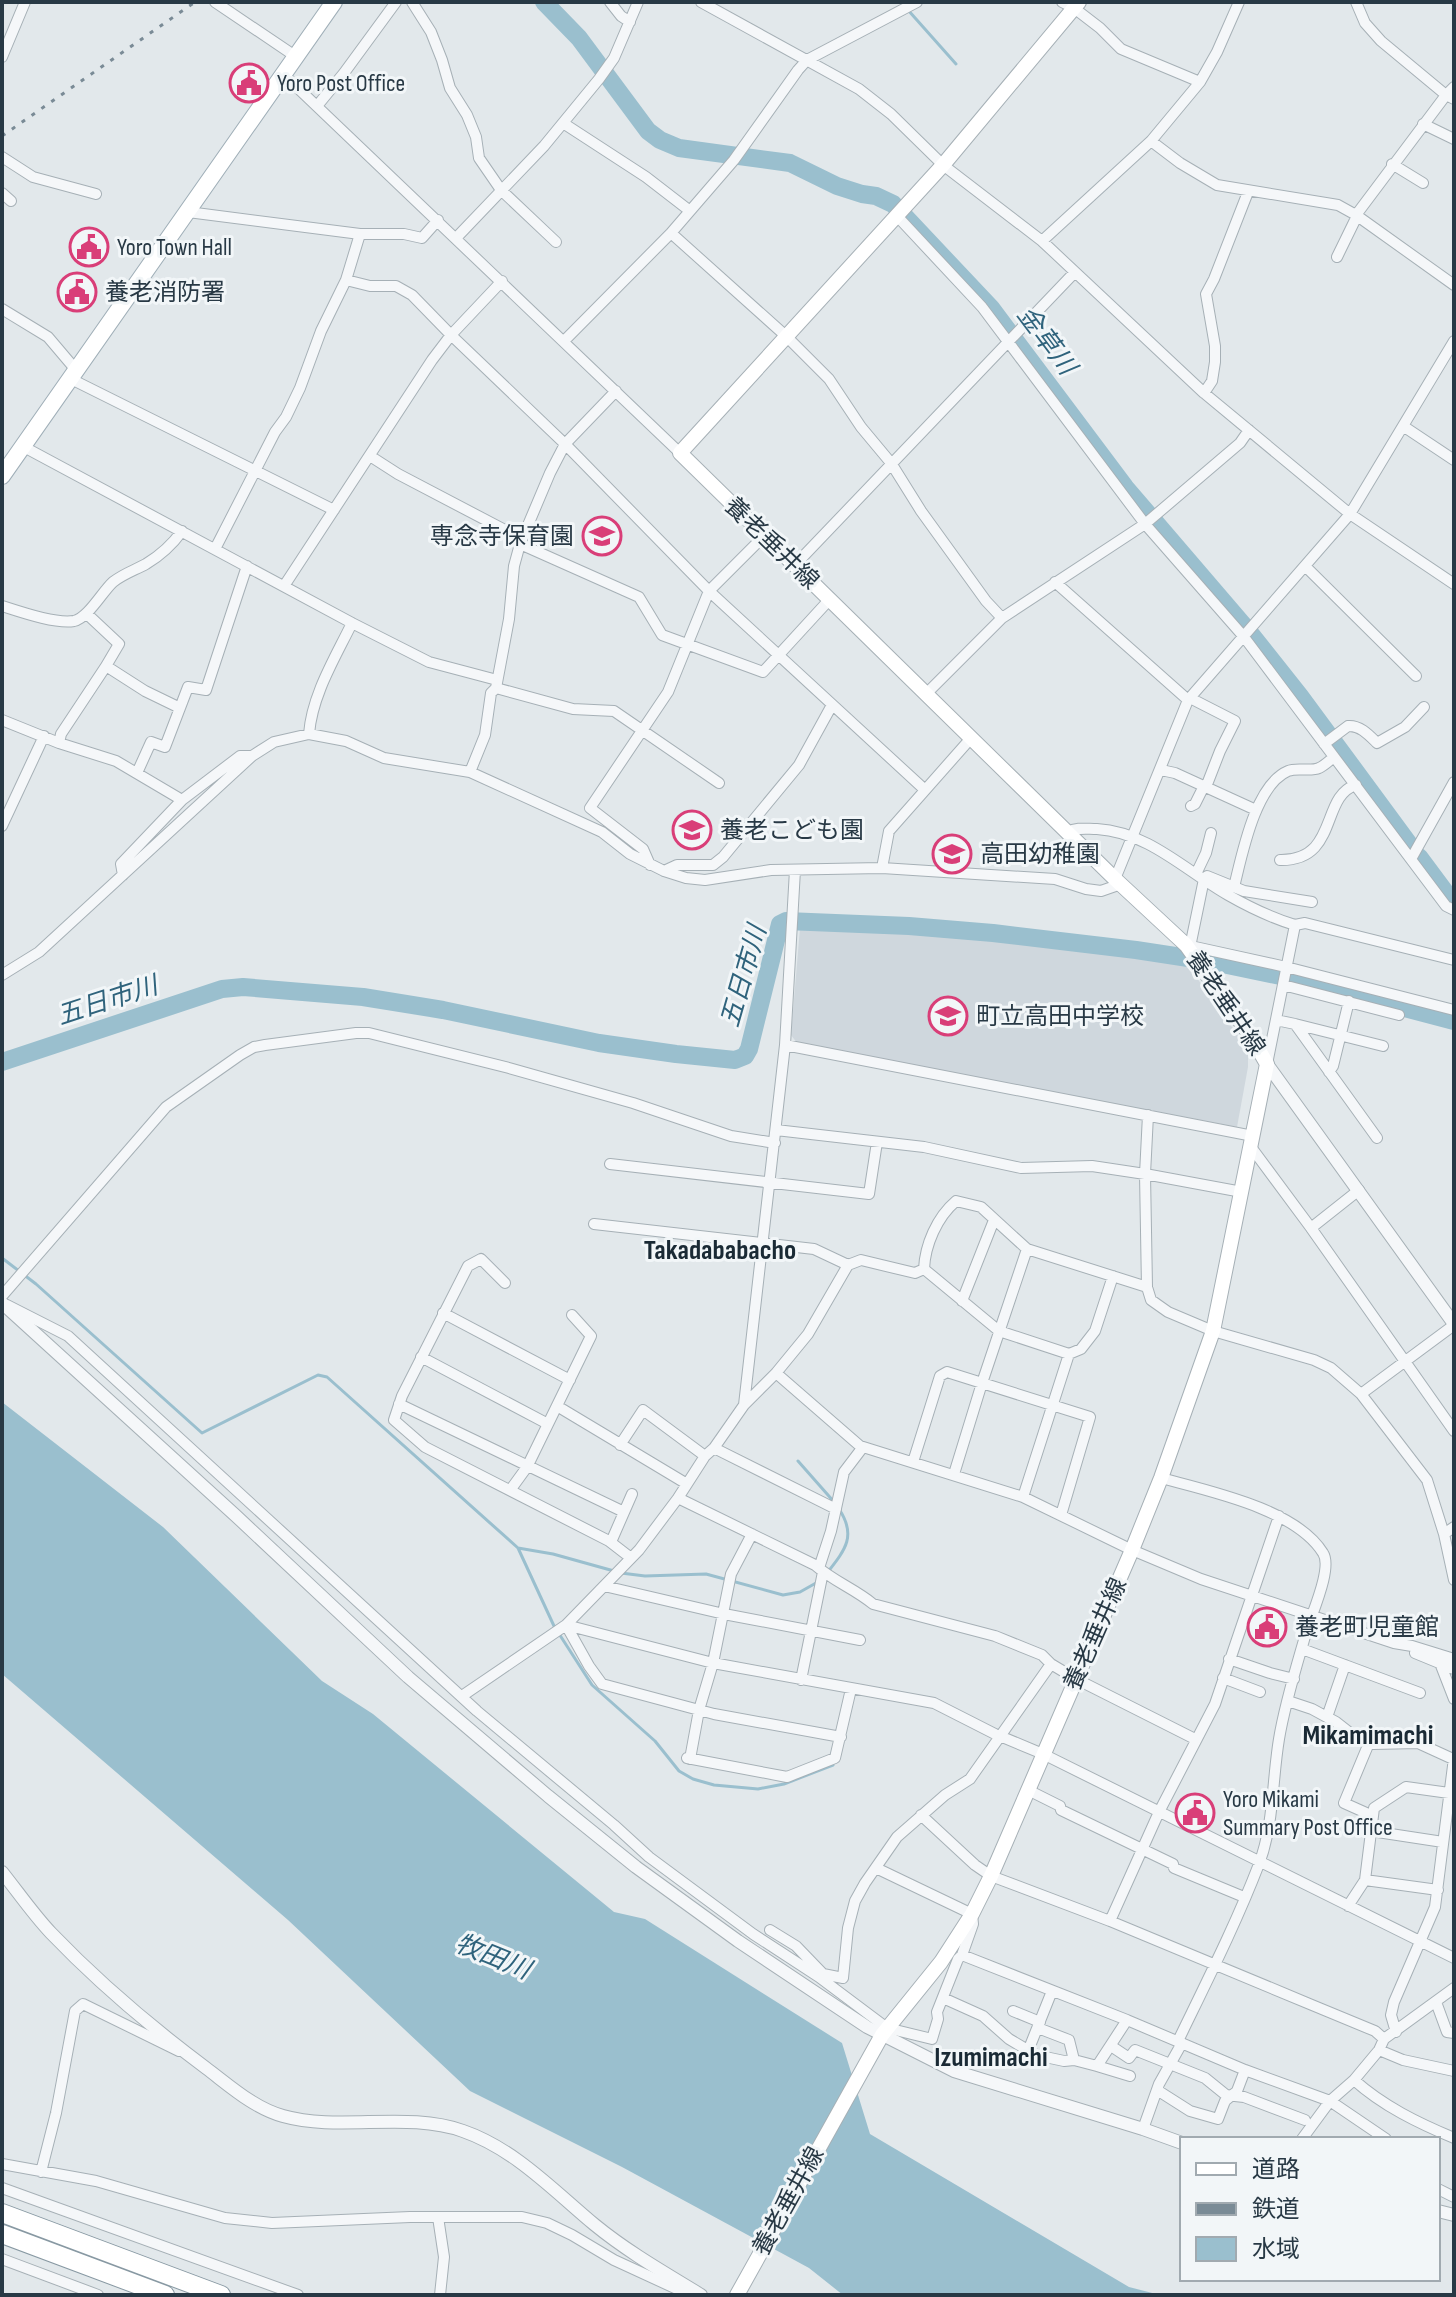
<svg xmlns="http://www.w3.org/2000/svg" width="1456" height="2297" font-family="'Sofia Sans Condensed','Noto Sans JP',sans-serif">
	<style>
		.built { fill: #cfd7dd }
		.water { fill: #9abfce }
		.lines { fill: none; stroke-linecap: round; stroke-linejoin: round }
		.stream { stroke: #9abfce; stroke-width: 3 }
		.river { stroke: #9abfce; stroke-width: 18 }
		.minor-casing { stroke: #a6b0b6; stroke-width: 12 }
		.tertiary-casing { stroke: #a6b0b6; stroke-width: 14 }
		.secondary-casing { stroke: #a6b0b6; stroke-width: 16 }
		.primary-casing { stroke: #a0afb8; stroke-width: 18 }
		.motorway-casing { stroke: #8899a3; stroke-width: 20 }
		.minor { stroke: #f5f7f9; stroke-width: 10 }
		.tertiary { stroke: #f5f7f9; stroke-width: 12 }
		.secondary { stroke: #fff; stroke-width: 14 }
		.primary { stroke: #fff; stroke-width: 16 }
		.motorway { stroke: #fff; stroke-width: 18 }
		.rail { stroke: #7a8b96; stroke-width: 3; stroke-dasharray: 4 8; stroke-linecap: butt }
		.labels { text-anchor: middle; stroke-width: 6; stroke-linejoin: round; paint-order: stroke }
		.poi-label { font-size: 24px; fill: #283945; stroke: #f2f6f8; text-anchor: start }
		.street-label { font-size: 24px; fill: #283945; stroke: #f2f6f8 }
		.water-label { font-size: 26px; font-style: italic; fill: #2f637c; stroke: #f2f6f8 }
		.quarter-label { font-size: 28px; font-weight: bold; fill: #1a2a35; stroke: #f2f6f8 }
	</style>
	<rect width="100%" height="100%" fill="#e2e8eb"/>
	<!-- built -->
	<path class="built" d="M800 928 938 934 1187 964 1244 1044 1248 1054V1067L1237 1127 797 1043 791 1035Z"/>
	<!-- water -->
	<path class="water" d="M2 1402 163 1527 322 1681 373 1714 614 1912 645 1919 842 2043 870 2134 1129 2287 1160 2295H843L809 2268 622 2167 470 2091 288 1920 2 1674Z"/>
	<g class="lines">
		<!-- stream -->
		<path class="stream" d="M908 10 956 64
			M2 1258 36 1284 202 1433 318 1375 327 1377 518 1548 554 1626 592 1685 655 1741 679 1771 693 1779 714 1785 758 1789 784 1784 833 1765
			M798 1461 835 1503
			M518 1548 553 1554 614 1571
			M621 1573 645 1576 706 1574 783 1595 800 1592 816 1583
			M827 1573C845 1550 857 1536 839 1509"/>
		<!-- river -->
		<path class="river" d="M544 2 579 38 648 131 660 140 679 148 790 163 837 186 862 194 876 196 893 204 991 308 1125 487 1246 628 1300 696 1412 848
			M1419 857 1454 904
			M2 1062 222 989 243 987 363 997 443 1010 599 1043 676 1054 735 1060 745 1056 749 1049 780 924 786 921 909 926 993 933 1136 950 1208 961 1290 978 1454 1021"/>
		<!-- minor casing -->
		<g class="minor-casing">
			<path id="minor" d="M215 2 295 56
				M412 2 431 32 442 60 450 88 467 115 476 137 479 158 501 190 556 242
				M610 2 621 16 630 22
				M701 2 859 89 891 114 943 165 1042 241 1204 393 1350 514 1454 584
				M1062 2 1074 8 1100 28 1121 49 1200 82
				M1356 2 1365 23 1381 41 1446 95 1454 99
				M2 57 25 2
				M283 74 680 453
				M317 106 344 73 396 2
				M563 123 646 177 690 211
				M1423 124 1454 139
				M1151 141 1180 163 1217 185 1338 205 1356 215 1446 95 1454 87
				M2 157 33 177 96 194
				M1392 164 1423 183
				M2 193 11 201
				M188 212 360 234H404L422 238 438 220
				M1356 215 1454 285
				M897 216 982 307 1145 524 1244 637 1446 906 1454 910
				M671 233 787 337 829 379 861 427 891 463 921 511 986 601 1002 618
				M457 237 544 146 599 79 614 58 638 2
				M1042 241 1151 141 1200 82 1217 52 1239 2
				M1337 257 1357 216
				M346 280 370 286H396L412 295 451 335 565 444 709 591 924 789
				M2 309 48 337 76 370
				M564 341 671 233 734 160 798 70 807 60 917 2
				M71 379 334 510
				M1204 393 1212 381 1215 362V346L1206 294 1214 279 1248 192
				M1403 426 1454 460
				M24 447 352 623 429 662 497 680
				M370 456 398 474 522 539
				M520 544 639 597 662 635 763 672 830 599
				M215 549 275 432 286 417 300 388 321 331 346 280 360 234
				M794 566 1075 272
				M1305 566 1416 676
				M1055 582 1188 700
				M284 586 432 360 451 335 502 281
				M2 606C21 612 55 624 74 621 88 618 102 592 113 582 123 574 135 570 146 564 161 555 172 545 182 531
				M87 614 119 644 106 666 145 691 180 708
				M496 688 573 709 614 711 719 783
				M927 693 1002 618 1145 524 1240 443 1249 430
				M1190 698 1235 721 1220 751 1206 787
				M2 720 59 743 116 761 182 800
				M309 734C312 695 335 658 352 623
				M59 743 61 734 106 666
				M1324 744 1348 726C1360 725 1369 735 1377 743L1405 727 1424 707
				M1161 770 1175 773 1256 810
				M470 772 485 735 491 693 496 688 509 619 514 566 520 544 550 473 565 444 616 391
				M137 773 151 742 165 747 188 687 206 690 247 566
				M1191 806 1195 804 1204 786
				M2 826 44 736
				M1068 832C1077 827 1086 829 1097 829 1148 832 1186 871 1228 895 1249 907 1272 918 1295 925L1267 1064
				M1411 859 1454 782
				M1280 860C1339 861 1320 796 1356 785
				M650 865 643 849 590 808 668 692 709 591 764 536
				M882 868 889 831 972 737
				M664 871 677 865H713L723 857 799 765 832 705
				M1196 874 1206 853 1211 833
				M123 875 121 864 182 800 240 756H252
				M1115 879 1188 700 1350 514 1454 341
				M1234 887C1242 855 1255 785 1288 771 1297 767 1310 772 1319 768 1324 766 1330 760 1334 757
				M1295 925 1305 923 1454 960
				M1186 945 1286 967 1454 1010
				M1190 947 1204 879 1207 876 1244 891 1312 902
				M2 975 39 952 252 756 274 742 309 734 346 741 384 758 470 772 602 832 630 854 664 871 686 878 705 880 771 870 882 868 1055 879 1086 889 1101 891 1121 884
				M1283 985 1399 1015
				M1276 1020 1295 1024 1377 1138
				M1295 1024 1383 1046
				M785 1045 1253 1136
				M1329 1072 1333 1066 1349 1001
				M1148 1115 1145 1174 1147 1287 1151 1300 1168 1312 1213 1331 1314 1360 1331 1368 1361 1394 1427 1480 1444 1534 1454 1580
				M776 1130 924 1147 1021 1168 1092 1166 1145 1174 1242 1192
				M1251 1147 1311 1228 1454 1431
				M610 1164 869 1194 877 1142
				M594 1224 814 1249 848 1265
				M1311 1228 1359 1190
				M924 1269C925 1245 937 1217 956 1201L981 1207 1027 1249 1147 1287
				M505 1283 481 1259 468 1266 402 1396 394 1420 425 1447 609 1541 631 1558
				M2 1296 166 1107 240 1055 254 1047 265 1045 356 1033H369L509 1068 633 1103 731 1136 775 1143
				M962 1301 994 1220
				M7 1305 68 1336 477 1711 614 1825 649 1857 753 1934 819 1977 887 2028 932 2039 938 2019 937 2012 958 1959 962 1955
				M443 1313 570 1380
				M421 1357 548 1424
				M776 1373 860 1446 1023 1497 1132 1550 1201 1579 1394 1643 1412 1646 1454 1659
				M1361 1394 1454 1325
				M399 1404 624 1512
				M744 1405 785 1045 795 870
				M557 1406 687 1484
				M620 1445 643 1410 705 1456
				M714 1448 836 1509
				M913 1462 940 1376 947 1372 1090 1417 1061 1515
				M954 1474 982 1383 1027 1249
				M1161 1478C1209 1491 1296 1509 1323 1553 1333 1568 1311 1615 1306 1633 1296 1668 1285 1703 1279 1739 1272 1781 1274 1824 1259 1864 1236 1924 1206 1983 1178 2041
				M511 1489 527 1467 591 1336 572 1315
				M1023 1497 1069 1354
				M678 1498 815 1565C833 1581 855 1589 873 1604L995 1636 1042 1655 1051 1664 1076 1679 1195 1739
				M1444 1534 1454 1527
				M611 1542 632 1494
				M819 1568 831 1531 844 1472 863 1447
				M604 1586 724 1614 860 1640
				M566 1625 713 1663 934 1703 995 1734 1043 1754 1454 1958
				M566 1625 589 1666 602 1684 714 1714 841 1737
				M1302 1649 1420 1693
				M1415 1653 1454 1669
				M1229 1659 1270 1673 1294 1679
				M1440 1663 1454 1699
				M1223 1678 1260 1692
				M801 1680 823 1572
				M462 1696 566 1625 639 1550 678 1498 705 1456 714 1448 744 1405 776 1373 808 1334 848 1265 861 1260 915 1273 924 1269 999 1331 1069 1354 1081 1349 1095 1331 1113 1276
				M1288 1701 1312 1709 1336 1722 1359 1740 1373 1744 1418 1743 1453 1759
				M1327 1717 1345 1665
				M1369 1743 1344 1803 1373 1816
				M687 1758 787 1777 835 1758 851 1689
				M690 1759 699 1710 713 1663 731 1574 752 1534
				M1028 1790 1060 1806 1061 1810 1173 1864 1174 1868 1244 1897
				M921 1815 975 1865 991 1876 1110 1921 1312 2005 1375 2031 1384 2039
				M1371 1831 1443 1842
				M876 1868 972 1914 973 1924 962 1955 1127 2020 1245 2070 1330 2101 1386 2139
				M1365 1880 1438 1890
				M1348 1906 1365 1880 1374 1808 1406 1787 1449 1793 1453 1798
				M1110 1921 1159 1812 1215 1704 1279 1516
				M770 1930 796 1946 823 1974
				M819 1977 823 1974 843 1978 848 1928 855 1901 865 1883 897 1837 945 1795 970 1779 1051 1664
				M943 1998 983 2016 1009 2039 1036 2055 1064 2061 1074 2060
				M1436 2002 1447 2032 1454 2033
				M1013 2011 1040 2022
				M1127 2020 1097 2066 1130 2076
				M1038 2028 1069 2040 1074 2060 1097 2066
				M1396 2032 1391 2015 1394 2002 1435 1907 1454 1758
				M1111 2046 1129 2058 1135 2050 1205 2078 1226 2095 1244 2097 1305 2120
				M1379 2050 1403 2060 1454 2071
				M1028 2051 1052 1991
				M1354 2080C1383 2106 1418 2123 1454 2138
				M1157 2090 1190 2111 1218 2119 1225 2101 1237 2091 1245 2070
				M1143 2129 1159 2084 1182 2043
				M1302 2139 1330 2101 1354 2080 1379 2050 1384 2039 1454 1988
				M2 2164 96 2181 225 2218 272 2223 410 2217H522L547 2223 572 2235 614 2260 690 2295
				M41 2172 56 2113 75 2011 83 2004 179 2051
				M2 2188 298 2295
				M1438 2189 1454 2197
				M438 2217 444 2257 440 2295
				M2 2259 98 2295"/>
		</g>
		<!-- tertiary casing -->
		<g class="tertiary-casing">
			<path id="tertiary" d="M1267 1064 1454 1324
				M2 1303 235 1515 408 1677 548 1796 636 1867 738 1941 867 2027 954 2071 1143 2129 1182 2143
				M2 1872C18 1892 33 1914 51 1933 99 1983 151 2027 206 2068 230 2086 254 2108 283 2116 340 2132 407 2111 463 2131 515 2149 554 2191 595 2225 628 2252 665 2273 701 2295
				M1438 2211 1454 2215"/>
		</g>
		<!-- secondary casing -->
		<g class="secondary-casing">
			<path id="secondary" d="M737 2295 882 2035 941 1962 972 1914 991 1876 1132 1550 1161 1478 1213 1331 1267 1064 1252 1038 1186 945 1115 879 680 453 943 165 1079 2"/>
		</g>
		<!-- primary casing -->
		<g class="primary-casing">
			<path id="primary" d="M2 476 334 2"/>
		</g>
		<!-- motorway casing -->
		<g class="motorway-casing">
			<path id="motorway" d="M2 2213 221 2295
				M2 2234 165 2295"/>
		</g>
		<!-- minor -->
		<use href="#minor" class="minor"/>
		<!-- tertiary -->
		<use href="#tertiary" class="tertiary"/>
		<!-- secondary -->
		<use href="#secondary" class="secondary"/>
		<!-- primary -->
		<use href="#primary" class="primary"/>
		<!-- motorway -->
		<use href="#motorway" class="motorway"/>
		<!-- rail -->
		<path class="rail" d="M2 136 195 2"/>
	</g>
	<!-- icons -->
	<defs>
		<g id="civic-ring" transform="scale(2)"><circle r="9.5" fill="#f2f6f8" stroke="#d93e78" stroke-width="1.5"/><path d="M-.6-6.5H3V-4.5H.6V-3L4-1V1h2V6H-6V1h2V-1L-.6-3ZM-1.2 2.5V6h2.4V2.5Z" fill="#d93e78"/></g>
		<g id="school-ring" transform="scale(2)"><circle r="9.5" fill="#f2f6f8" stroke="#d93e78" stroke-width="1.5"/><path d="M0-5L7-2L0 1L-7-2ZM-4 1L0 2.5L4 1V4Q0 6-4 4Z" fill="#d93e78"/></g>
	</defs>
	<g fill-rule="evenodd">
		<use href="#civic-ring" x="249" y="83"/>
		<use href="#civic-ring" x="89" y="247"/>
		<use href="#civic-ring" x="77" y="292"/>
		<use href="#school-ring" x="602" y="536"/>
		<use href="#school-ring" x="692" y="830"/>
		<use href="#school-ring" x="952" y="854"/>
		<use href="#school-ring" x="948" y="1016"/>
		<use href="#civic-ring" x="1267" y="1627"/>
		<use href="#civic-ring" x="1195" y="1813"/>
	</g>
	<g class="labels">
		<!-- poi labels -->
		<g class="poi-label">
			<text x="277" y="91">Yoro Post Office</text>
			<text x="117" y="255">Yoro Town Hall</text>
			<text x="105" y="300">養老消防署</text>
			<text x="574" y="544" text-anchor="end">専念寺保育園</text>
			<text x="720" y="838">養老こども園</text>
			<text x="980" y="862">高田幼稚園</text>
			<text x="976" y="1024">町立高田中学校</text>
			<text x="1295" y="1635">養老町児童館</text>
			<text x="1223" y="1807">Yoro Mikami<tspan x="1223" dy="28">Summary Post Office</tspan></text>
		</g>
		<!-- street labels -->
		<g class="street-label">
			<text transform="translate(772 543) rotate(44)" y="8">養老垂井線</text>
			<text transform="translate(1226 1003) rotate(56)" y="8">養老垂井線</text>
			<text transform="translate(1095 1634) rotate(-66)" y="8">養老垂井線</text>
			<text transform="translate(788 2201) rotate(-61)" y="8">養老垂井線</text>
		</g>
		<!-- water labels -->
		<g class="water-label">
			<text transform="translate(1047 340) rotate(53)" y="9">金草川</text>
			<text transform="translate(743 976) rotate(-74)" y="9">五日市川</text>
			<text transform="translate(107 1000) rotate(-18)" y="9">五日市川</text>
			<text transform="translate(493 1956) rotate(22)" y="9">牧田川</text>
		</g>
		<!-- quarter labels -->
		<g class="quarter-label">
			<text x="720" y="1259">Takadababacho</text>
			<text x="1368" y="1744">Mikamimachi</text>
			<text x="991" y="2066">Izumimachi</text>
		</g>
	</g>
	<!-- border -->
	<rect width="1456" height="2297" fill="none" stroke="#283945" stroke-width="8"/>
	<!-- legend -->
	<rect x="1180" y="2137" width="260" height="144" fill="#f2f6f8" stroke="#a1aab0" stroke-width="2"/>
	<rect x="1196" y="2163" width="40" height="12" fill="#ffffff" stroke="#a1aab0" stroke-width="2"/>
	<text x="1252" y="2177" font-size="24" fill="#283945">道路</text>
	<rect x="1196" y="2203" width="40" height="12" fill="#7a8b96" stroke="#a1aab0" stroke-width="2"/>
	<text x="1252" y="2217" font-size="24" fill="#283945">鉄道</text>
	<rect x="1196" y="2237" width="40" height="24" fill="#9abfce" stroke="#a1aab0" stroke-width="2"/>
	<text x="1252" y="2257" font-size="24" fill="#283945">水域</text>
</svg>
